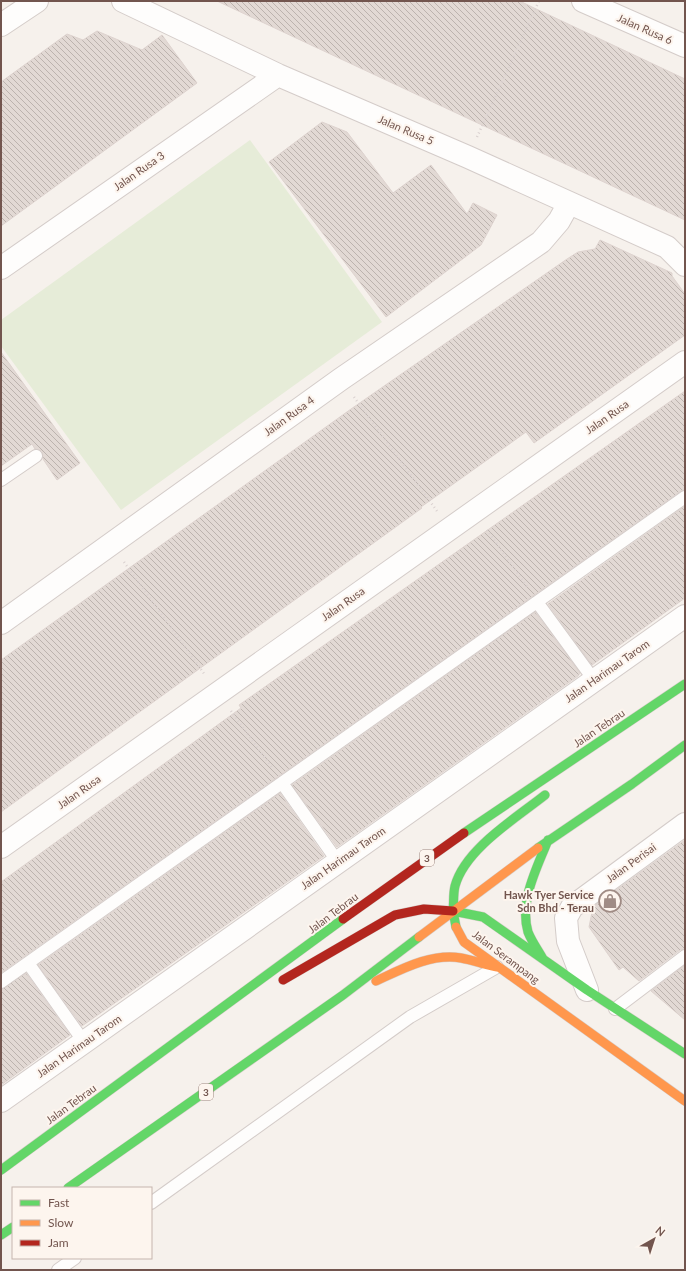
<svg xmlns="http://www.w3.org/2000/svg" width="686" height="1271" font-family="Lato,sans-serif">
	<style>
		.pitch { fill: #e6ecd8 }
		.building { fill: url(#building-back-hatch); stroke: #ded3cf }
		.lines { fill: none; stroke-linecap: round; stroke-linejoin: round }
		.lane-casing { stroke: #d4ccc9; stroke-width: 14 }
		.street-casing { stroke: #d4ccc9; stroke-width: 24 }
		.fast-casing { stroke: #d5ccc8; stroke-width: 10 }
		.slow-casing { stroke: #d5ccc8; stroke-width: 10 }
		.jam-casing { stroke: #d5ccc8; stroke-width: 10 }
		.path { stroke: #d9d0cf; stroke-width: 2.5; stroke-dasharray: 1 3; stroke-linecap: butt }
		.lane { stroke: #fefdfc; stroke-width: 12 }
		.street { stroke: #fefdfc; stroke-width: 22 }
		.fast { stroke: #63d668; stroke-width: 9 }
		.slow { stroke: #ff974d; stroke-width: 9 }
		.jam { stroke: #b3261e; stroke-width: 9 }
		.labels { text-anchor: middle; stroke-width: 4; stroke-linejoin: round; paint-order: stroke }
		.shield { fill: #fdf5ee; stroke: #9c857e; stroke-width: 1 }
		.shield-label { font-size: 10px; font-weight: bold; fill: #72554e }
		.street-label { font-size: 11px; fill: #72554e; stroke: #fdf5ee }
		.poi-label { font-size: 11px; font-weight: bold; fill: #72554e; stroke: #fdf5ee; text-anchor: end }
	</style>
	<defs>
		<pattern id="building-back-hatch" width="6" height="6" patternUnits="userSpaceOnUse"><rect width="6" height="6" fill="#e2d9d4"/><path d="M-1 5l2 2M0 0l6 6M5-1l2 2" fill="none" stroke="#bcb3ae"/></pattern>
	</defs>
	<rect width="100%" height="100%" fill="#f6f1ec"/>
	<!-- pitch -->
	<path class="pitch" d="M250 140 382 322 121 510 1 346V320Z"/>
	<!-- building -->
	<path class="building" d="M217 1H520L532 7 685 79V220Z
		M97 31 142 50 162 35 197 83 1 226V82L67 34 83 40Z
		M322 122 347 132 393 193 431 165 467 214 473 203 497 215 481 245 386 317 269 162Z
		M600 240 672 273V276L685 294V335L534 443 526 432 508 445 421 507 422 508 1 812V660L351 409 567 259 578 252 595 249Z
		M1 352 80 463 57 480 43 459 42 451 35 449 32 444 1 466Z
		M685 391V490L681 491 1 973V882L241 708 239 705 259 691Z
		M685 506V598L592 665 548 604Z
		M535 612 580 673 578 676 337 847 292 785Z
		M280 793 324 856 82 1026 38 965Z
		M685 840V949L680 950 639 981 623 967 619 970 589 927 593 907Z
		M685 965V1020L651 991Z
		M26 973 70 1035 1 1085V989Z"/>
	<g class="lines">
		<!-- lane casing -->
		<g class="lane-casing">
			<path id="lane" d="M1 480 36 456
				M537 602 594 680
				M282 783 338 862
				M28 963 84 1042
				M1 982 685 497
				M615 1009 685 956
				M151 1203 410 1017 497 967
				M58 1270 75 1258"/>
		</g>
		<!-- street casing -->
		<g class="street-casing">
			<path id="street" d="M123 1 278 75 468 157 667 247 685 265
				M583 1 685 46
				M1 25 37 1
				M1 268 278 75
				M1 623 341 379 541 242 559 221 569 203
				M1 847 685 362
				M587 990 568 941 566 918 572 907 685 824
				M1 1101 685 616"/>
		</g>
		<!-- fast casing -->
		<g class="fast-casing">
			<path id="fast" d="M464 833 685 684
				M538 848 632 784 685 745
				M453 911C454 903 453 894 455 886 465 849 516 818 545 795
				M456 927 453 911 483 917 587 990 685 1054
				M543 959C538 950 532 942 528 932 519 901 537 868 548 840
				M1 1170 343 919
				M68 1188 343 995 419 937
				M1 1235 13 1227"/>
		</g>
		<!-- slow casing -->
		<g class="slow-casing">
			<path id="slow" d="M456 927 464 942 685 1101
				M419 937 538 848
				M376 981C402 969 431 953 461 958 473 960 485 965 497 967"/>
		</g>
		<!-- jam casing -->
		<g class="jam-casing">
			<path id="jam" d="M343 919 464 833
				M283 980 395 915 424 909 453 911"/>
		</g>
		<!-- path -->
		<path class="path" d="M477 137 539 1
			M354 397 437 511
			M487 530 528 588
			M124 562 205 675
			M231 711 273 769
			M1 925 18 949"/>
		<!-- lane -->
		<use href="#lane" class="lane"/>
		<!-- street -->
		<use href="#street" class="street"/>
		<!-- fast -->
		<use href="#fast" class="fast"/>
		<!-- slow -->
		<use href="#slow" class="slow"/>
		<!-- jam -->
		<use href="#jam" class="jam"/>
	</g>
	<!-- icons -->
	<defs>
		<g id="shop-ring" transform="scale(1.15)"><circle r="9.5" fill="#fdf5ee" stroke="#a08c85" stroke-width="1.5"/><path d="M-5-2.5h2.3a2.7 3.5 0 0 1 5.4 0H5L5.5 6h-11ZM-1.5-2.5h3a1.5 2.3 0 0 0-3 0Z" fill="#a08c85"/></g>
	</defs>
	<g fill-rule="evenodd">
		<use href="#shop-ring" x="610" y="901"/>
	</g>
	<g class="labels">
		<!-- shield labels -->
		<g class="shield">
			<rect x="420" y="850" width="14" height="16" rx="3"/>
			<rect x="199" y="1084" width="14" height="16" rx="3"/>
		</g>
		<g class="shield-label">
			<text x="427" y="862">3</text>
			<text x="206" y="1096">3</text>
		</g>
		<!-- street labels -->
		<g class="street-label">
			<text transform="translate(645 29) rotate(24)" y="4">Jalan Rusa 6</text>
			<text transform="translate(406 130) rotate(23)" y="4">Jalan Rusa 5</text>
			<text transform="translate(139 171) rotate(-35)" y="4">Jalan Rusa 3</text>
			<text transform="translate(289 416) rotate(-36)" y="4">Jalan Rusa 4</text>
			<text transform="translate(607 417) rotate(-35)" y="4">Jalan Rusa</text>
			<text transform="translate(343 604) rotate(-35)" y="4">Jalan Rusa</text>
			<text transform="translate(607 671) rotate(-35)" y="4">Jalan Harimau Tarom</text>
			<text transform="translate(599 728) rotate(-34)" y="4">Jalan Tebrau</text>
			<text transform="translate(79 792) rotate(-35)" y="4">Jalan Rusa</text>
			<text transform="translate(343 858) rotate(-35)" y="4">Jalan Harimau Tarom</text>
			<text transform="translate(631 863) rotate(-36)" y="4">Jalan Perisai</text>
			<text transform="translate(333 913) rotate(-37)" y="4">Jalan Tebrau</text>
			<text transform="translate(506 957) rotate(37)" y="4">Jalan Serampang</text>
			<text transform="translate(79 1046) rotate(-35)" y="4">Jalan Harimau Tarom</text>
			<text transform="translate(71 1104) rotate(-36)" y="4">Jalan Tebrau</text>
		</g>
		<!-- poi labels -->
		<g class="poi-label">
			<text x="594" y="899">Hawk Tyer Service<tspan x="594" dy="13">Sdn Bhd - Terau</tspan></text>
		</g>
	</g>
	<!-- border -->
	<rect width="686" height="1271" fill="none" stroke="#72554e" stroke-width="4"/>
	<!-- legend -->
	<rect x="12" y="1187" width="140" height="72" fill="#fdf5ee" stroke="#c5b5ae"/>
	<rect x="20" y="1200" width="20" height="6" fill="#63d668" stroke="#c5b5ae"/>
	<text x="48" y="1207" font-size="12" fill="#72554e">Fast</text>
	<rect x="20" y="1220" width="20" height="6" fill="#ff974d" stroke="#c5b5ae"/>
	<text x="48" y="1227" font-size="12" fill="#72554e">Slow</text>
	<rect x="20" y="1240" width="20" height="6" fill="#b3261e" stroke="#c5b5ae"/>
	<text x="48" y="1247" font-size="12" fill="#72554e">Jam</text>
	<!-- north arrow -->
	<g transform="translate(654 1239) rotate(39)" stroke="#fdf5ee" stroke-width="3" paint-order="stroke">
	<path d="M0-3L7 15L0 10L-7 15Z" fill="#72554e"/>
	<text y="-6" font-size="11" font-weight="bold" text-anchor="middle" fill="#72554e">N</text>
	</g>
</svg>
